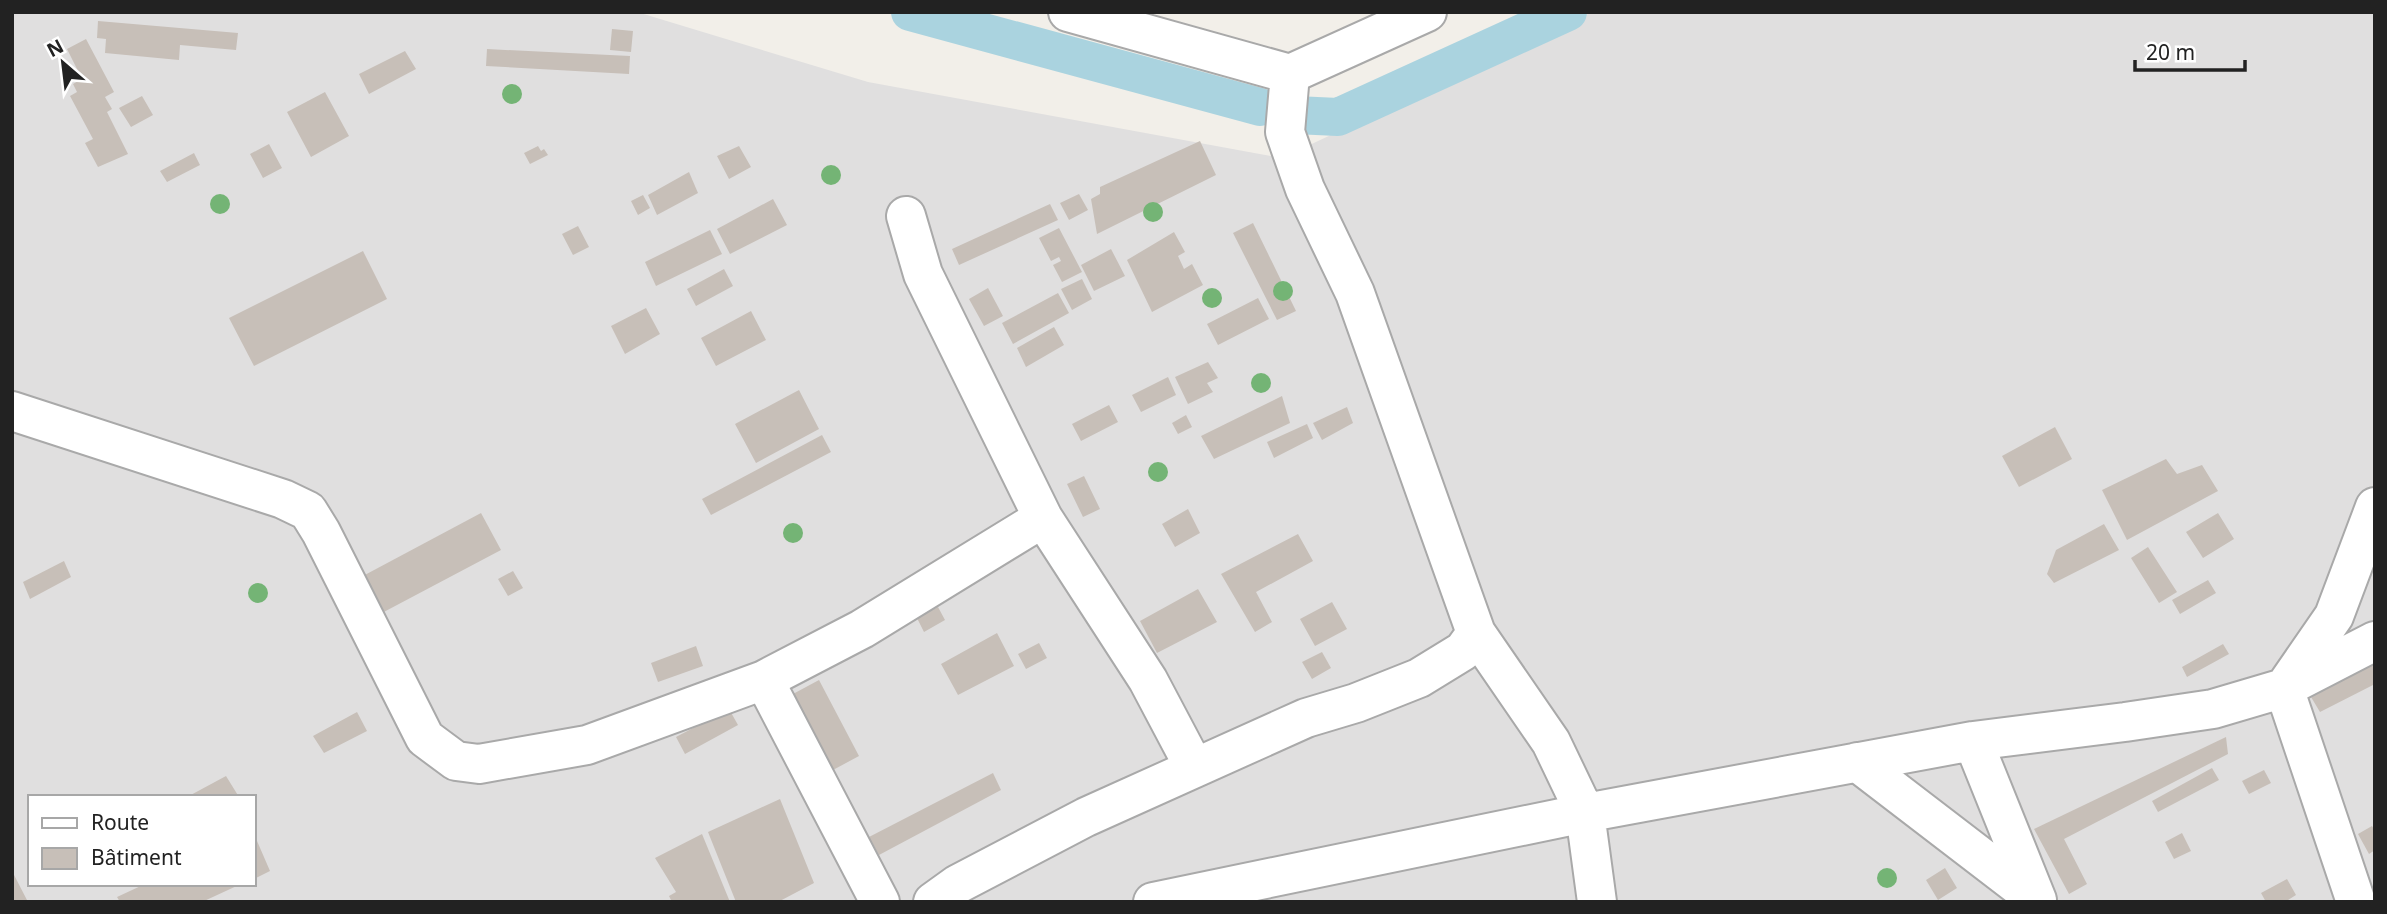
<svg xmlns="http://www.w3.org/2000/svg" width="2387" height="914" font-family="'Noto Sans',sans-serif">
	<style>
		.residential { fill: #e0dfdf; fill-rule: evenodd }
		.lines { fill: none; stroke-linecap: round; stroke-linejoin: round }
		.canal { stroke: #aad3df; stroke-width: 38 }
		.building { fill: #c7bfb8 }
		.minor-casing { stroke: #a9a9a9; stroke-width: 42 }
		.minor { stroke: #fff; stroke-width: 38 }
		.tree { fill: #74b475 }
	</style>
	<rect width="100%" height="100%" fill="#f2efe9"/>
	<!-- residential -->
	<path class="residential" d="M12 12H637L868 82 1282 158 1592 12H2375V902H12ZM30 797H254V884H30Z"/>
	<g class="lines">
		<!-- canal -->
		<path class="canal" d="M910 12 1260 107
			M1295 115 1338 117 1568 12"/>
	</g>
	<!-- building -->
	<path class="building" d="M98 21 238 33 236 50 180 45 179 60 105 53 106 39 97 38Z
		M612 29 633 31 631 52 610 50Z
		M86 39 114 92 105 97 112 109 107 112 128 154 98 167 85 143 93 139 70 96 77 92 73 84 82 79 67 49Z
		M487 49 630 56 629 74 486 66Z
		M405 51 416 69 369 94 359 74Z
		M325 92 349 136 311 157 287 112Z
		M142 96 153 115 131 127 119 108Z
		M1200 141 1216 175 1097 234 1091 199 1100 194V187Z
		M269 144 282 168 263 178 250 154Z
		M538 146 541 151 544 149 548 155 530 164 524 153Z
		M739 146 751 167 729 179 717 156Z
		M194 153 200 165 167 182 160 171Z
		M689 172 698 193 657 215 648 195Z
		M1079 194 1088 210 1069 220 1060 203Z
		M643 195 650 208 638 215 631 201Z
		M773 199 787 225 730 254 717 229Z
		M1050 204 1058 220 959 265 952 249Z
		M1253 223 1296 311 1277 320 1233 233Z
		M578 226 589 247 573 255 562 234Z
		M1059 228 1082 272 1062 282 1053 265 1061 261 1059 257 1051 261 1039 238Z
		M710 230 722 254 656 286 645 262Z
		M1174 232 1185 252 1178 256 1184 269 1192 264 1203 285 1152 312 1127 260Z
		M1111 249 1125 276 1094 291 1081 265Z
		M363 251 387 299 254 366 229 318Z
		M724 269 733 286 696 306 687 289Z
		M1082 279 1092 299 1072 310 1061 289Z
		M988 288 1003 316 984 326 969 299Z
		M1058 293 1069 313 1013 344 1002 323Z
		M1258 298 1269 319 1218 345 1207 324Z
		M646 308 660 334 625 354 611 326Z
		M751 311 766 340 716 366 701 338Z
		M1054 327 1064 345 1026 367 1017 348Z
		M1208 362 1218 378 1207 383 1213 392 1188 404 1175 377Z
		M1168 377 1176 395 1141 412 1132 395Z
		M799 390 819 429 756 463 735 424Z
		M1282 396 1290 423 1214 459 1201 436Z
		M1109 405 1118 422 1081 441 1072 424Z
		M1347 407 1353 423 1322 440 1313 423Z
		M1186 415 1192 427 1178 434 1172 423Z
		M1307 424 1313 438 1274 458 1267 442Z
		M2055 427 2072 459 2019 487 2002 456Z
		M822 435 831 452 711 515 702 499Z
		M2166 459 2177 474 2202 465 2218 491 2127 540 2102 490Z
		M1084 476 1100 509 1083 517 1067 484Z
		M1188 509 1200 533 1175 547 1162 524Z
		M481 513 501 550 380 614 361 577Z
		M2218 513 2234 539 2203 558 2186 532Z
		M2104 524 2119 550 2054 583 2047 574 2056 550Z
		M1298 534 1313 561 1256 592 1272 622 1255 632 1221 574Z
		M2148 547 2177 592 2159 603 2131 558Z
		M64 561 71 577 30 599 23 582Z
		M513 571 523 588 508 596 498 579Z
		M2208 580 2216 593 2180 614 2172 600Z
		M1198 589 1217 622 1157 653 1140 621Z
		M1332 602 1347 629 1315 646 1300 619Z
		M938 607 945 620 924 632 917 618Z
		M997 633 1014 666 958 695 941 664Z
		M1039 643 1047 658 1026 669 1018 654Z
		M2223 644 2229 654 2187 677 2182 667Z
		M696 646 703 666 658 682 651 663Z
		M1322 652 1331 668 1312 679 1302 662Z
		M2375 661V684L2320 712 2308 692Z
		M819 680 859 756 833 770 793 694Z
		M729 709 738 725 685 754 676 737Z
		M357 712 367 731 324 753 313 736Z
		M2226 737 2228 754 2064 839 2087 884 2069 894 2034 829Z
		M2212 768 2219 780 2158 812 2152 801Z
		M2264 770 2271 783 2249 794 2242 781Z
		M993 773 1001 790 879 855 869 837Z
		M226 776 239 797H187Z
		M780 799 814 883 778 902H736L708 832Z
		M2372 826 2375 831V850L2369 854 2358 834Z
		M2182 833 2191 851 2174 859 2165 842Z
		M254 834 270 871 254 879Z
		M702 834 730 902H672L669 896 676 892 655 858Z
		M1945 868 1957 888 1938 900 1926 880Z
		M12 871 28 902H12Z
		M2287 879 2296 895 2285 902H2266L2261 893Z
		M145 884H241L202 902H120L117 897Z"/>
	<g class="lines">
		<!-- minor casing -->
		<g class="minor-casing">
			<path id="minor" d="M1068 12 1290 74 1427 12
				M1290 74 1285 132 1305 189 1355 293 1476 633 1551 742 1585 813 1597 902
				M12 411 283 499 308 511 321 532 425 738 456 761 479 764 587 745 764 680 880 902
				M1043 518 1148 680 1194 767
				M764 680 862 629 1043 518 923 274 906 216
				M2287 684 2334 616 2375 507
				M2284 688 2356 902
				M1973 741 2037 900
				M1857 762 2037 900
				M933 902 958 884 1086 817 1306 718 1356 703 1419 678 1463 651 1476 633
				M1153 902 1585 813 1973 741 2125 722 2213 709 2284 688 2375 641"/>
		</g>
		<!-- minor -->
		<use href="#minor" class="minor"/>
	</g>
	<!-- trees -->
	<g class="tree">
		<circle cx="512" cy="94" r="10"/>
		<circle cx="831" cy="175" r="10"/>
		<circle cx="220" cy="204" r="10"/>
		<circle cx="1153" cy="212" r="10"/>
		<circle cx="1283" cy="291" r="10"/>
		<circle cx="1212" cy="298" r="10"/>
		<circle cx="1261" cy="383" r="10"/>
		<circle cx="1158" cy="472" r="10"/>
		<circle cx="793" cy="533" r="10"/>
		<circle cx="258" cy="593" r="10"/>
		<circle cx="1887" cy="878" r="10"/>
	</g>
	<!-- border -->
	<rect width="2387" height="914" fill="none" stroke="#222222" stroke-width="28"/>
	<!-- legend -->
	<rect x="28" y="795" width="228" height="91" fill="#ffffff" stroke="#a7a7a7" stroke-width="2"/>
	<rect x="42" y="818" width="35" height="10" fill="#ffffff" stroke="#a7a7a7" stroke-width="2"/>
	<text x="91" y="830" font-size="21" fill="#222222">Route</text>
	<rect x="42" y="848" width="35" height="21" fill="#c7bfb8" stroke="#a7a7a7" stroke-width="2"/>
	<text x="91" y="865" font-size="21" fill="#222222">Bâtiment</text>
	<!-- north arrow -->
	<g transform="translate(63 63) rotate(332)" stroke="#ffffff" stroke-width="5" paint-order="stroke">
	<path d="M0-5L12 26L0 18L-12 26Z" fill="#222222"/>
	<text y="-10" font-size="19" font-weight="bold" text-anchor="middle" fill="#222222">N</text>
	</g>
	<!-- scale -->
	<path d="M2135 60v10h110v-10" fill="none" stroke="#222222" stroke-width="3.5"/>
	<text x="2146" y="60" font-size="21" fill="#222222" stroke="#ffffff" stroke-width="5" paint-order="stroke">20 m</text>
</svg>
